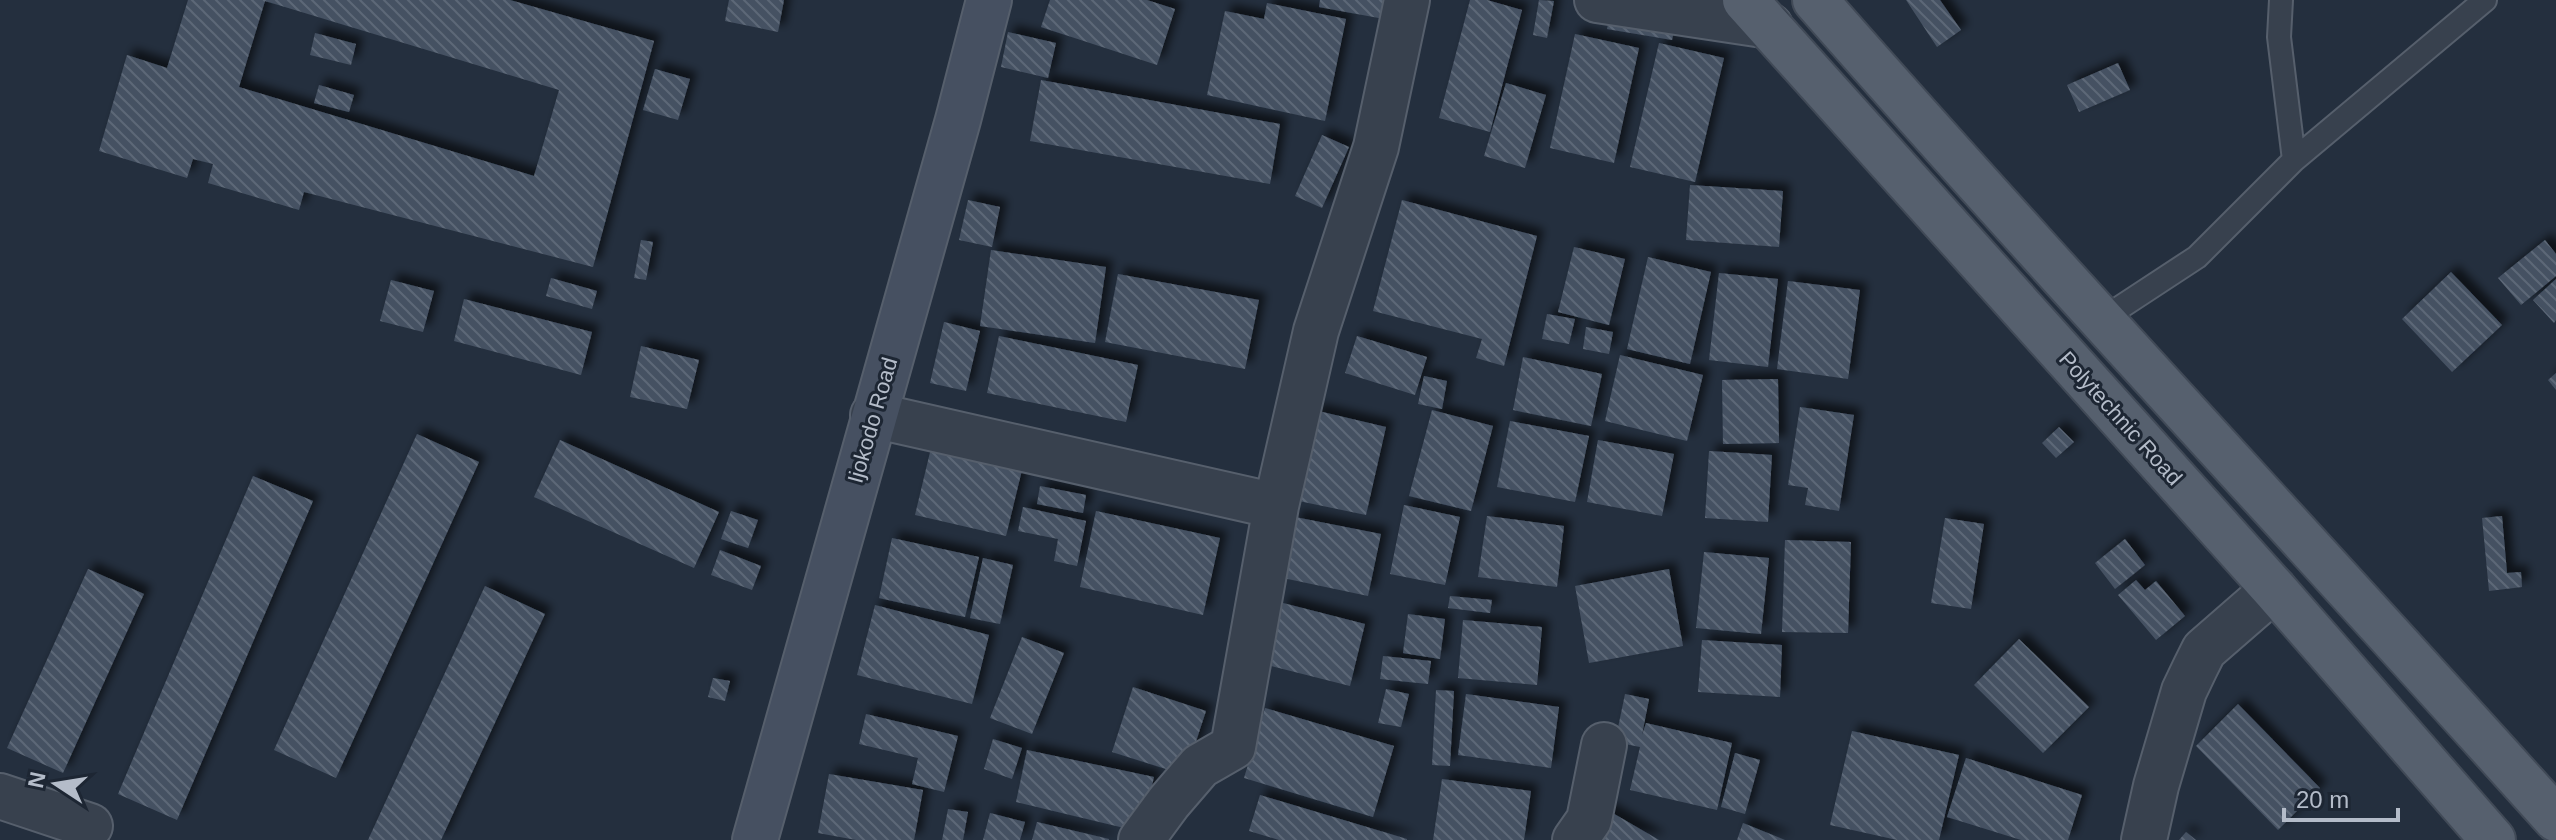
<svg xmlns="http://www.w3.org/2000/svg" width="2556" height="840" font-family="Arial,sans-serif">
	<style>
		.building { fill: url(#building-back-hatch); fill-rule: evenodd; filter: url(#shadow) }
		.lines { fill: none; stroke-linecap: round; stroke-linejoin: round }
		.lane-casing { stroke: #565f6c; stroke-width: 26 }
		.street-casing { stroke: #565f6c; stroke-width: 48 }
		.secondary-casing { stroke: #565f6c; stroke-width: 48 }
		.primary-casing { stroke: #414a57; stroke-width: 48 }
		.lane { stroke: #38414e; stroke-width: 22 }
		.street { stroke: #38414e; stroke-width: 44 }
		.secondary { stroke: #465061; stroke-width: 44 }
		.primary { stroke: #56606e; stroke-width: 44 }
		.labels { text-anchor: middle; stroke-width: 6; stroke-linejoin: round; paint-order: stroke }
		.street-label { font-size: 22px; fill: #b4bcc9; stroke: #1d2633 }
	</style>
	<defs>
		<pattern id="building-back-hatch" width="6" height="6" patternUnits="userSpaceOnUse" patternTransform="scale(2)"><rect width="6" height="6" fill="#455162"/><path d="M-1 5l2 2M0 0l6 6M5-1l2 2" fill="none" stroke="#5d6877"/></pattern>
		<filter id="shadow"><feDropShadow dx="7" dy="-7" stdDeviation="4" flood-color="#0009"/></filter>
	</defs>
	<rect width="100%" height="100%" fill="#242f3e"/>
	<!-- building -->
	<path class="building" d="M188 0H510L654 41 593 267 304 192 299 210 208 183 213 164 193 159 187 178 99 151 127 55 167 68ZM265 1 559 90 534 176 239 87Z
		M729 0H784L778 32 725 21Z
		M1050 0H1147L1175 9 1157 65 1041 27Z
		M1320 0H1388L1384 19 1319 7Z
		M1470 0H1487L1522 10 1490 132 1439 118Z
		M1539 0 1554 1 1547 38 1533 35Z
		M1906 0H1940L1961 30 1937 47Z
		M1267 3 1346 19 1325 121 1207 95 1225 11 1264 19Z
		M1611 10 1676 22 1672 40 1607 29Z
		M1008 32 1056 43 1048 78 1001 67Z
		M315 33 356 44 351 65 310 55Z
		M1575 34 1639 48 1614 163 1550 148Z
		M1659 43 1724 58 1695 182 1630 167Z
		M2118 63 2130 90 2079 112 2067 85Z
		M655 69 690 79 678 120 643 110Z
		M1041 80 1280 124 1270 184 1030 141Z
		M1506 83 1546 95 1525 168 1484 156Z
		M319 85 354 95 349 112 314 103Z
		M1322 135 1349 147 1322 208 1295 196Z
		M1690 185 1783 191 1779 247 1686 240Z
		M968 200 1000 207 992 247 959 240Z
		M1402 200 1537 236 1504 366 1476 358 1482 339 1373 311Z
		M641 240 653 242 646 280 634 278Z
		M2545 240 2556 254V276L2521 305 2498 278Z
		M1574 247 1625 259 1609 325 1558 312Z
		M991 250 1106 267 1095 343 980 326Z
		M1648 257 1711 272 1690 364 1627 349Z
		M2451 272 2502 325 2452 372 2402 319Z
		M1719 273 1778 279 1768 367 1709 360Z
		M1118 274 1259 300 1245 369 1105 342Z
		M551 278 597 291 592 309 546 296Z
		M2556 279V320L2554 323 2533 300Z
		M391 280 434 291 423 332 380 321Z
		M1788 281 1860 290 1848 379 1777 369Z
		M464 299 592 332 581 375 454 341Z
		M1547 314 1575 319 1569 344 1542 339Z
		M944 322 980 331 966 391 930 383Z
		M1586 327 1613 332 1609 354 1583 349Z
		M999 336 1138 365 1126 422 987 393Z
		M1357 336 1427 357 1415 395 1345 373Z
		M641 346 699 360 687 409 630 397Z
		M1620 355 1703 375 1687 441 1605 421Z
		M1523 357 1602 374 1591 426 1513 410Z
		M2556 373V390L2548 380Z
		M1424 376 1447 381 1442 409 1418 404Z
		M1778 379 1779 443 1723 444 1722 380Z
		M1800 407 1854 415 1839 511 1805 505 1808 488 1788 485Z
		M1314 410 1386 427 1366 515 1294 500Z
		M1432 410 1493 426 1471 511 1409 496Z
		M1510 421 1589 436 1575 502 1497 487Z
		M2059 427 2074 442 2056 458 2042 443Z
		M417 434 479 462 336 778 274 750Z
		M560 440 719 512 694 568 534 497Z
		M1598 440 1674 454 1662 516 1587 502Z
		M931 448 1022 470 1006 536 915 515Z
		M1709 451 1772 455 1768 522 1705 518Z
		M253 476 313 501 177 820 118 794Z
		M1040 486 1086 495 1083 513 1037 504Z
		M1404 505 1460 517 1445 585 1390 574Z
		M1023 507 1086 521 1077 566 1054 561 1058 539 1018 531Z
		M731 511 758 520 748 548 721 539Z
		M1096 511 1220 538 1203 615 1080 587Z
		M1487 516 1564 526 1557 587 1478 577Z
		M2502 516 2507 573 2521 572 2522 587 2489 591 2482 518Z
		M1295 517 1381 534 1368 596 1283 578Z
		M1945 518 1984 524 1971 609 1931 603Z
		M892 538 979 557 965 617 879 598Z
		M2125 539 2145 565 2115 589 2095 563Z
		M1785 540 1851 542 1848 633 1782 632Z
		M720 550 761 566 752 590 711 575Z
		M1704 552 1769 558 1761 634 1696 628Z
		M983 558 1013 565 1000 624 970 618Z
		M88 569 144 594 63 773 7 748Z
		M1669 569 1683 646 1589 663 1575 586Z
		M2136 580 2145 590 2156 581 2185 616 2156 640 2118 595Z
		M485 586 545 614 441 840H368Z
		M1450 596 1492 600 1490 613 1448 608Z
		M1283 603 1365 624 1350 686 1267 665Z
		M875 605 989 635 972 704 857 675Z
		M1408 614 1445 619 1440 659 1403 653Z
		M1463 620 1542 627 1537 685 1458 678Z
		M1022 637 1064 653 1032 734 990 718Z
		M2019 639 2089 707 2043 753 1974 685Z
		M1702 640 1782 645 1780 697 1698 692Z
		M1383 656 1431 661 1428 684 1380 679Z
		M713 678 730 681 725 701 708 697Z
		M1133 687 1206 711 1185 775 1112 752Z
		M1386 689 1409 694 1401 727 1378 723Z
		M1436 690 1454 691 1450 766 1432 765Z
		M1466 694 1559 707 1551 768 1458 755Z
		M1625 694 1649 699 1642 735 1646 723 1732 743 1717 810 1630 790 1640 747 1615 742Z
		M2238 704 2320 788 2278 830 2196 746Z
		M1265 708 1394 746 1373 817 1244 778Z
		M866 714 958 736 944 792 912 784 918 758 859 744Z
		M1852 731 1959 755 1939 840H1897L1830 825Z
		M993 739 1022 748 1012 779 984 769Z
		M1027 750 1154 777 1141 832 1016 802Z
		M1735 753 1760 760 1745 814 1721 807Z
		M1966 758 2082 795 2068 840H2021L1947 817Z
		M829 774 923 790 914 840H856L818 833Z
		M1442 779 1531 791 1524 840H1433Z
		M1260 795 1407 839V840H1279L1249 831Z
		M1604 808 1659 840H1586Z
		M948 809 968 812 963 840H942Z
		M990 813 1025 822 1020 840H983Z
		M1037 822 1109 839V840H1032Z
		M1743 823 1785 840H1737Z
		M2186 832 2196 840H2179Z"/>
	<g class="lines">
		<!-- lane casing -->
		<g class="lane-casing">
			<path id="lane" d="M2281 0 2279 37 2294 160
				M2101 320 2197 257 2294 160 2485 0"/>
		</g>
		<!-- street casing -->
		<g class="street-casing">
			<path id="street" d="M1597 0 1770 26
				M873 415 1276 506
				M0 796 90 826
				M1141 840 1169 802 1200 766 1233 747 1276 506 1316 331 1376 147 1407 0
				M1575 840 1589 820 1604 745
				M2144 840 2156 786 2184 691 2195 668 2204 650 2274 589"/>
		</g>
		<!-- secondary casing -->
		<g class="secondary-casing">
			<path id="secondary" d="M755 840 958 120 989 0"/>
		</g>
		<!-- primary casing -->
		<g class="primary-casing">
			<path id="primary" d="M1745 0 2274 589 2493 840
				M1815 0C2058 277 2310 545 2556 819"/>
		</g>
		<!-- lane -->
		<use href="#lane" class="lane"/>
		<!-- street -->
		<use href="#street" class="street"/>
		<!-- secondary -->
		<use href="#secondary" class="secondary"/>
		<!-- primary -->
		<use href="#primary" class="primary"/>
	</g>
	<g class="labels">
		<!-- street labels -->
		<g class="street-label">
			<text transform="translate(2121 418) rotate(48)" y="8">Polytechnic Road</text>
			<text transform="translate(872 420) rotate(-74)" y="8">Ijokodo Road</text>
		</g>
	</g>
	<!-- north arrow -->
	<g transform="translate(56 784) rotate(282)" stroke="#1d2633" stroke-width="6" paint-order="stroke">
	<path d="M0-6L14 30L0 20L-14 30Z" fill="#b4bcc9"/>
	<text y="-12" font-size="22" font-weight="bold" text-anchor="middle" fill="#b4bcc9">N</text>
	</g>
	<!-- scale -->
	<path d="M2284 808v12h114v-12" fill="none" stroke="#b4bcc9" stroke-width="4"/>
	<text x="2296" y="808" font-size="24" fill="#b4bcc9" stroke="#1d2633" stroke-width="6" paint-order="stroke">20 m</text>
</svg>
